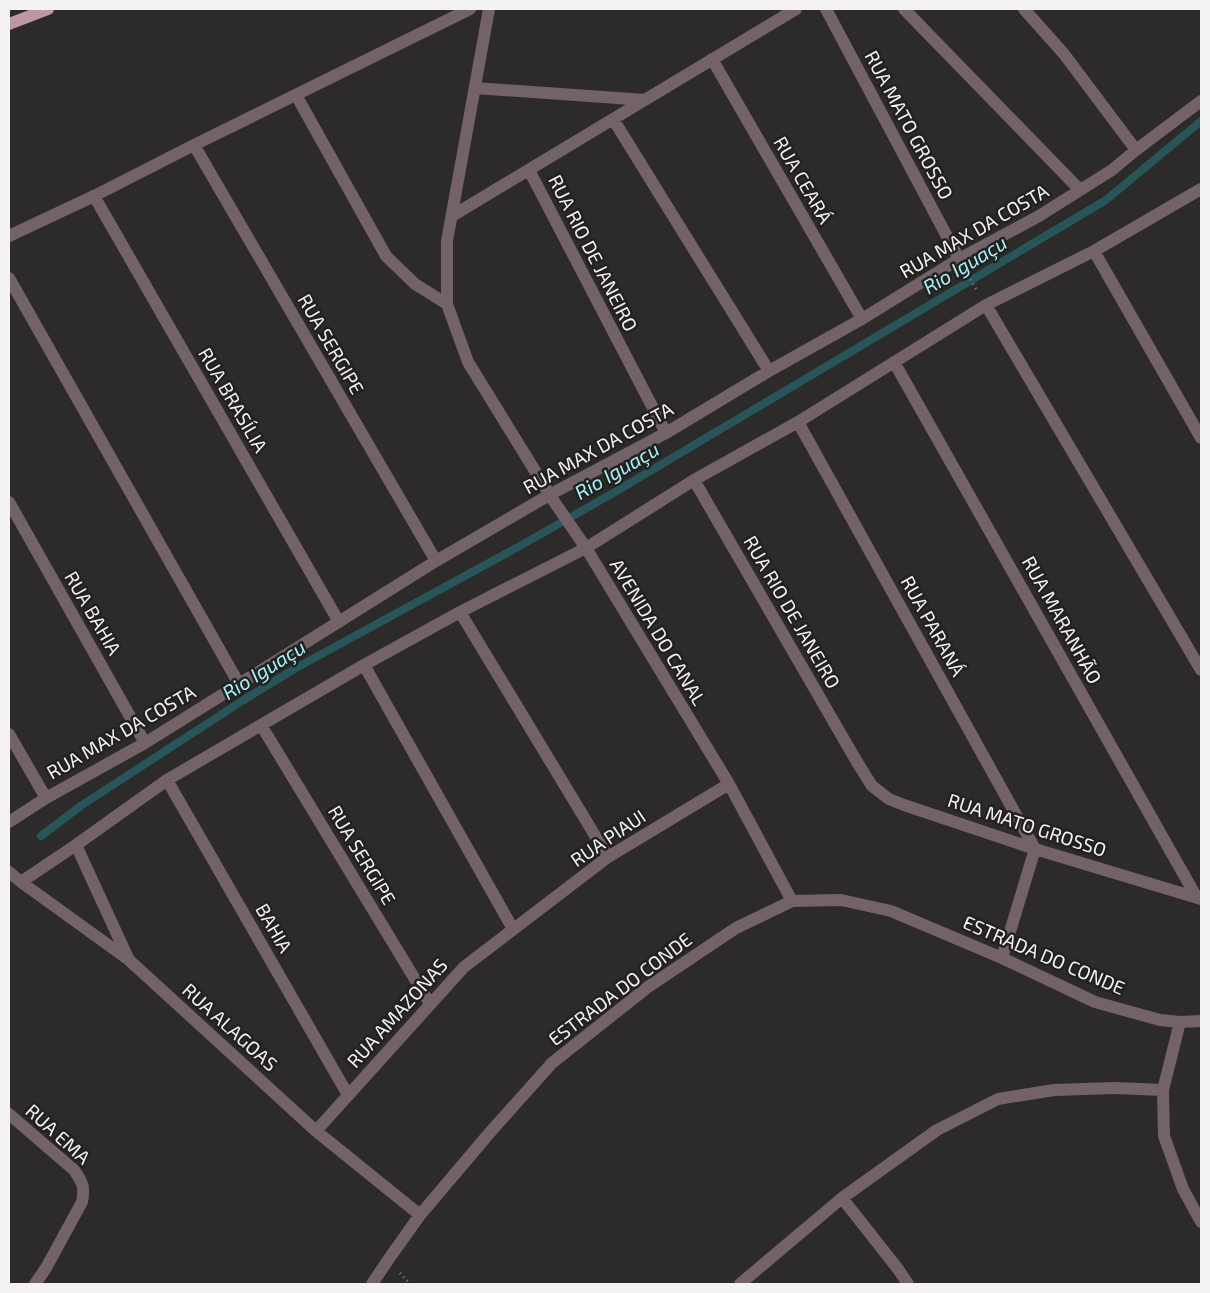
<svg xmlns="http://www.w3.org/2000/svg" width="1210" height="1293" font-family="'Exo 2',sans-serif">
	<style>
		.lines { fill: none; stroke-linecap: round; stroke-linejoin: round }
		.stream { stroke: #275559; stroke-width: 8 }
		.path { stroke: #828180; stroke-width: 3; stroke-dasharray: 1 4; stroke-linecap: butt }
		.minor { stroke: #736267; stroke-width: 12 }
		.major { stroke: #bb98a2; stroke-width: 12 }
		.labels { text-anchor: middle; stroke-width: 5; stroke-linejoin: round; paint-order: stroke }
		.street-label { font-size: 19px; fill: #f4f3f2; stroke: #232120 }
		.water-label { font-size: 20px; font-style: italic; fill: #a1f3fb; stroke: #232120 }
	</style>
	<rect width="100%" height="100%" fill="#2d2b2a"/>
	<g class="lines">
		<!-- stream -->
		<path class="stream" d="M41 836 82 805 242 701 296 668 518 547 615 492 1106 200 1201 121"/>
		<!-- path -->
		<path class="path" d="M968 275 976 289
			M400 1273 410 1284"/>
		<!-- minor -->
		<path class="minor" d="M489 9 447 241V304L468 362 553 500 586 548 729 784 792 901
			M826 9 959 259
			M904 9 1080 190
			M1024 9 1064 54 1136 150
			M712 59 862 319
			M475 88 645 100
			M296 95 386 256 415 284 447 304
			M613 119 769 371
			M194 145 436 561
			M529 170 666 433
			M94 196 339 622
			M452 216 796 9
			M9 236 94 196 194 145 470 9
			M1094 251 1201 438
			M9 278 239 684
			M986 305 1201 670
			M894 362 1197 898
			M798 422 1035 849 1002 958
			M694 480 857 762 872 786 889 799 904 805 1035 849 1201 899
			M9 502 145 743
			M460 612 608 857
			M364 665 513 929
			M261 725 430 1004
			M9 734 46 798
			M167 780 348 1095
			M9 822 46 798 145 743 436 561 551 494 666 433 769 371 862 319 959 259 1039 216 1112 170 1136 150 1201 101
			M76 845 128 958
			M9 872 21 882 129 960 316 1131 420 1215
			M21 882 76 845 167 780 261 725 364 665 460 612 586 548 694 480 798 422 986 305 1094 251 1201 189
			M1163 1090 1164 1136 1183 1189 1201 1222
			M9 1114 74 1170C83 1183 85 1187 82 1202L46 1268 35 1284
			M316 1131 464 967 608 857 729 784
			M842 1198 898 1269 908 1284
			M372 1284 388 1260 420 1215 492 1130 552 1063 648 987 736 928 792 901 841 900 891 911 1002 958 1095 1002 1160 1020 1180 1022 1201 1021
			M740 1284 842 1198 937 1130 998 1099 1054 1090 1114 1088 1163 1090 1180 1022"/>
		<!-- major -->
		<path class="major" d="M9 24 48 9"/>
	</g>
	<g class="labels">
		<!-- street labels -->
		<g class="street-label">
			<text transform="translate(909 125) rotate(62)" y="7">RUA MATO GROSSO</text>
			<text transform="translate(803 180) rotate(60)" y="7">RUA CEARÁ</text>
			<text transform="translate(974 231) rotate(-30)" y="7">RUA MAX DA COSTA</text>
			<text transform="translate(593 253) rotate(63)" y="7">RUA RIO DE JANEIRO</text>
			<text transform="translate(331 344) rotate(60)" y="7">RUA SERGIPE</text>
			<text transform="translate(233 400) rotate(60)" y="7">RUA BRASÍLIA</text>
			<text transform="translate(598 448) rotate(-29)" y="7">RUA MAX DA COSTA</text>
			<text transform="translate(792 612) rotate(60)" y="7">RUA RIO DE JANEIRO</text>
			<text transform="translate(93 613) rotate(60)" y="7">RUA BAHIA</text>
			<text transform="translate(1062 620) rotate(61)" y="7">RUA MARANHÃO</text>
			<text transform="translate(933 626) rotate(61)" y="7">RUA PARANÁ</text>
			<text transform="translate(658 632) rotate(59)" y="7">AVENIDA DO CANAL</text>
			<text transform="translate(121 732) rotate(-30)" y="7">RUA MAX DA COSTA</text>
			<text transform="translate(1027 825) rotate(18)" y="7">RUA MATO GROSSO</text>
			<text transform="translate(608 838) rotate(-34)" y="7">RUA PIAUI</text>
			<text transform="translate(362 855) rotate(59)" y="7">RUA SERGIPE</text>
			<text transform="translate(274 928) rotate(60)" y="7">BAHIA</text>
			<text transform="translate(1044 955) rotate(23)" y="7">ESTRADA DO CONDE</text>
			<text transform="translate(620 989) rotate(-37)" y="7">ESTRADA DO CONDE</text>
			<text transform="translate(397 1013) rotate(-48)" y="7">RUA AMAZONAS</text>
			<text transform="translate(230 1027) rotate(42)" y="7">RUA ALAGOAS</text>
			<text transform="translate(58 1134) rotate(42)" y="7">RUA EMA</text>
		</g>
		<!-- water labels -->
		<g class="water-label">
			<text transform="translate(965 265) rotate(-31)" y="7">Rio Iguaçu</text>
			<text transform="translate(617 471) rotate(-30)" y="7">Rio Iguaçu</text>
			<text transform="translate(264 670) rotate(-32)" y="7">Rio Iguaçu</text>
		</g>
	</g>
	<!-- border -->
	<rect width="1210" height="1293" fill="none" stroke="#f4f3f2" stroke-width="20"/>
</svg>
